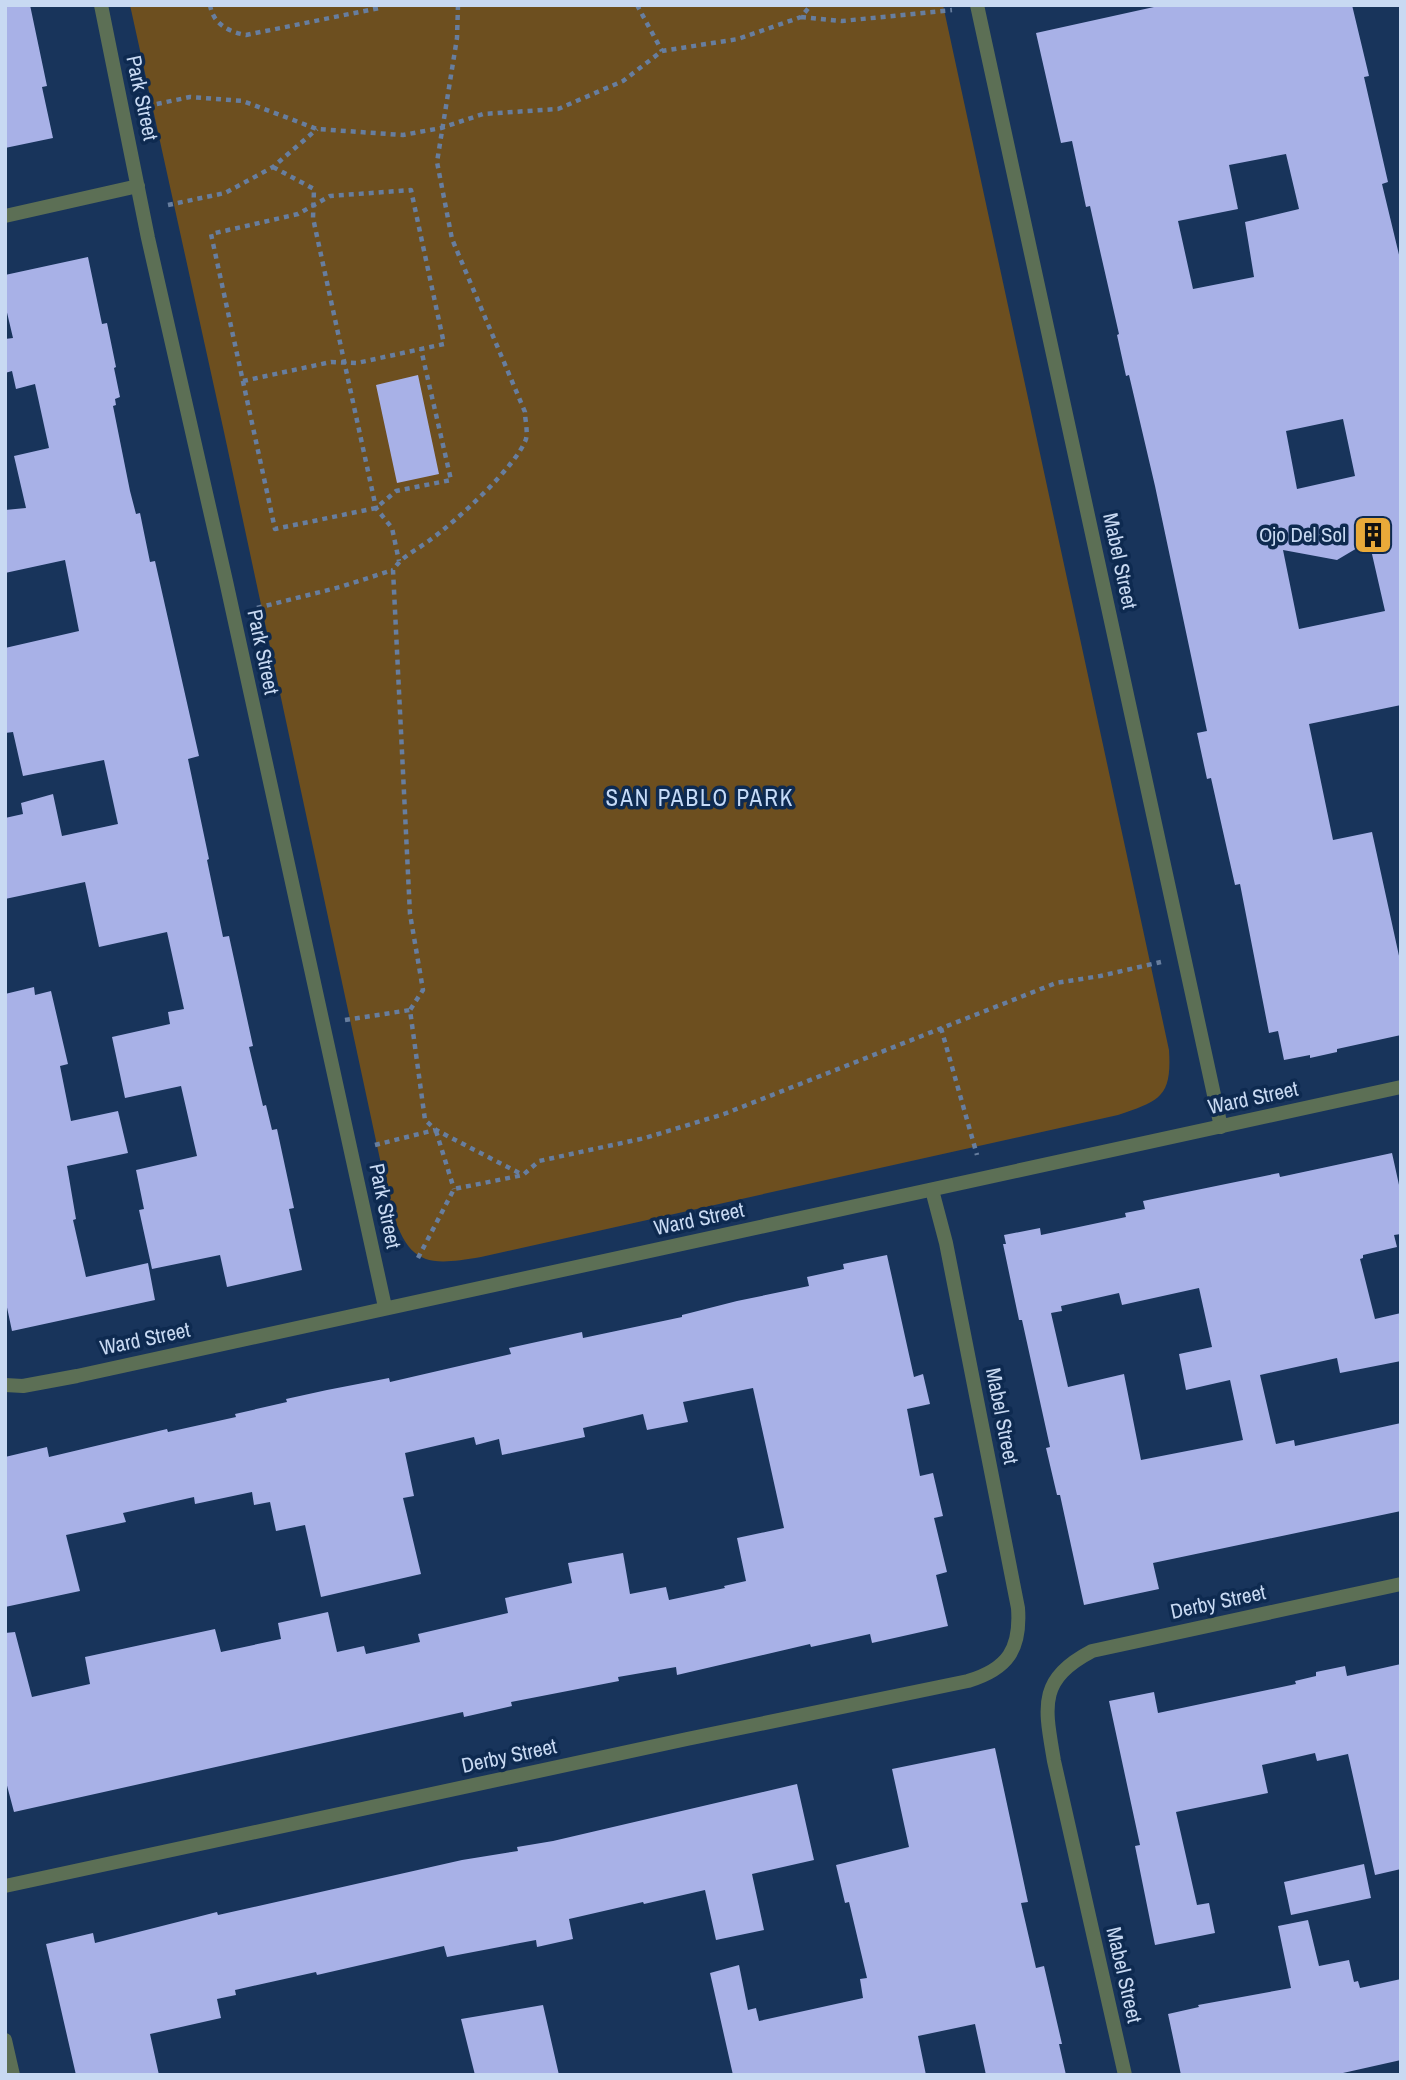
<svg xmlns="http://www.w3.org/2000/svg" width="1406" height="2080" font-family="'Archivo Narrow',sans-serif">
	<style>
		.green { fill: #6d4f1f }
		.building { fill: #a8b1e7; fill-rule: evenodd }
		.lines { fill: none; stroke-linecap: round; stroke-linejoin: round }
		.path { stroke: #677e9f; stroke-width: 4.5; stroke-dasharray: 5 5; stroke-linecap: butt }
		.street { stroke: #5c6f55; stroke-width: 14 }
		.labels { text-anchor: middle; stroke-width: 7; stroke-linejoin: round; paint-order: stroke }
		.street-label { font-size: 21px; fill: #c8d9f2; stroke: #0e2a50 }
		.poi-label { font-size: 21px; fill: #c8d9f2; stroke: #0e2a50; text-anchor: end }
		.neighbourhood-label { font-size: 23px; letter-spacing: 2px; fill: #c5daf7; stroke: #0e2a50 }
	</style>
	<rect width="100%" height="100%" fill="#18345b"/>
	<!-- green -->
	<path class="green" d="M130 5H943L1169 1050C1172 1097 1160 1101 1118 1115L481 1257C424 1267 409 1264 390 1206L224 432Z"/>
	<!-- building -->
	<path class="building" d="M5 5H30L47 86 42 87 53 138 5 148Z
		M1163 5H1352L1369 76 1364 77 1388 182 1382 184 1401 263V705L1309 724 1333 840 1372 832 1401 965V1035L1337 1049V1052L1310 1058V1055L1284 1060 1278 1031 1269 1033 1240 884 1235 885 1211 778 1207 779 1197 733 1207 731 1155 486 1129 375 1126 376 1117 335 1119 334 1098 242 1090 206 1086 207 1072 141 1061 143 1036 33ZM1286 154 1299 209 1245 222 1254 277 1193 289 1178 221 1238 209 1229 165ZM1343 419 1355 476 1297 489 1286 431ZM1369 541 1385 611 1299 629 1283 550 1337 560Z
		M88 257 102 324 107 323 116 367 114 368 120 397 115 399 116 405 113 406 130 491 136 514 140 513 150 562 155 561 199 756 188 759 209 859 207 860 223 937 229 936 253 1046 249 1047 263 1106 266 1105 272 1130 277 1129 294 1208 289 1209 302 1270 227 1287 220 1255 152 1269 139 1210 144 1209 136 1170 197 1156 181 1086 125 1098 112 1037 170 1024 168 1012 184 1009 167 932 99 947 85 882 5 899V818L23 814 21 803 53 794 62 836 118 824 104 760 23 776 13 732 5 733V648L79 631 65 560 5 573V510L26 508 14 456 49 448 35 384 16 389 12 371 5 373V339L13 338 5 304V275Z
		M418 375 439 474 397 483 376 385Z
		M34 987 35 995 51 991 68 1064 60 1066 71 1121 118 1111 128 1153 67 1166 76 1219 73 1220 86 1277 148 1263 155 1300 12 1331 5 1298V994Z
		M1392 1153 1401 1194V1234L1394 1235 1397 1247 1363 1255V1258L1360 1259 1375 1319 1401 1313V1361L1340 1373 1337 1358 1260 1375 1276 1444 1294 1440 1295 1446 1401 1423V1511L1153 1563 1159 1589 1084 1605 1060 1495H1057L1046 1448 1050 1447 1022 1320H1019L1003 1244H1006L1004 1235 1040 1228 1041 1235 1126 1217 1125 1213 1145 1209 1143 1201 1279 1173 1280 1177ZM1199 1288 1212 1347 1179 1354 1186 1390 1230 1380 1243 1440 1141 1460 1124 1374 1068 1387 1051 1313 1062 1311 1061 1306 1119 1293 1122 1305Z
		M887 1255 914 1377 923 1374 930 1404 907 1409 920 1476 933 1473 943 1516 934 1518 947 1572 936 1575 948 1626 872 1643 870 1634 811 1647 810 1644 677 1675 676 1667 618 1677 619 1681 511 1702 512 1706 464 1717 463 1712 14 1812 5 1778V1633L15 1632 32 1697 90 1684 85 1657 215 1629 221 1652 281 1639 278 1623 328 1612 337 1652 364 1646 366 1654 420 1642 418 1634 508 1613 505 1598 572 1583 568 1563 623 1553 630 1594 666 1587 669 1600 725 1588 724 1586 746 1581 737 1538 784 1528 753 1388 683 1402 688 1422 647 1430 643 1414 583 1428 585 1437 502 1455 499 1439 476 1445 474 1437 405 1453 414 1496 403 1498 421 1574 321 1597 305 1525 276 1531 270 1502 254 1505 252 1492 195 1504 194 1497 123 1513 126 1522 66 1535 80 1591 5 1607V1457L47 1447 49 1457 167 1429 168 1432 236 1417 235 1414 287 1402 286 1399 327 1390 389 1378 390 1382 511 1354 509 1348 582 1332 583 1338 682 1317V1315L737 1301 809 1286 807 1277 844 1269 843 1264Z
		M1401 1664V1869L1375 1875 1348 1754 1317 1761 1315 1753 1262 1765 1268 1793 1176 1812 1197 1905 1209 1903 1215 1933 1155 1945 1135 1846 1140 1845 1109 1701 1154 1692 1158 1713 1296 1684 1295 1681 1316 1676V1672L1345 1666 1347 1676Z
		M995 1748 1028 1902 1021 1903 1036 1968 1044 1966 1062 2044H1059L1066 2075H986L975 2024 918 2036 926 2075H733L710 1973 739 1965 748 2010 756 2008 759 2021 863 1998 860 1979 867 1978 849 1902 845 1903 836 1865 909 1847 892 1769Z
		M797 1784 814 1860 752 1874 764 1930 716 1940 705 1890 644 1904 643 1902 569 1919 573 1939 537 1947 536 1940 447 1957 444 1946 317 1975 316 1972 235 1990 236 1995 217 1999 221 2018 150 2034 159 2075H76L46 1944 93 1933 95 1943 217 1912 218 1915 462 1860 518 1851 517 1847 553 1841Z
		M1364 1864 1371 1898 1291 1915 1284 1882Z
		M1308 1920 1319 1966 1349 1960 1354 1982 1358 1981 1360 1988 1401 1979V2060L1334 2075H1181L1168 2014 1199 2007 1198 2005 1291 1988 1278 1926Z
		M543 2005 559 2075H475L461 2019Z"/>
	<g class="lines">
		<!-- path -->
		<path class="path" d="M210 5C213 24 229 32 246 35L379 8 380 5
			M458 5 457 38 437 162 452 239 525 412C525 420 528 431 526 439 516 467 455 522 430 540 417 550 402 556 393 570L410 914 423 990 410 1010 425 1120 436 1130 523 1175
			M637 5 662 51
			M801 17 842 21 952 10
			M147 106 190 97 243 101 317 129 403 135 441 128 483 114 558 109 623 81 662 51 738 39 801 17 811 5
			M273 167 314 189 313 218 376 508 392 528 399 561
			M168 205 225 193 273 167 317 129
			M243 381 331 362 357 363 444 344 411 190 330 196 298 214 211 234 275 529 376 508 396 491 451 480 421 349
			M257 608 340 587 393 570
			M345 1020 410 1010
			M941 1028 977 1155
			M436 1131 454 1189
			M375 1145 435 1130
			M418 1258 454 1189 523 1175 539 1161 645 1138 724 1114 1056 983 1100 976 1161 962"/>
		<!-- street -->
		<path class="street" d="M101 5 148 238 226 581 385 1307
			M977 5 1221 1127
			M5 216 138 186
			M5 1385 23 1386 77 1376 1401 1087
			M5 1886 687 1739 968 1681C1008 1669 1021 1649 1018 1608L946 1243 932 1190
			M5 2040 13 2075
			M1125 2075 1054 1761C1045 1707 1037 1680 1092 1651L1401 1584"/>
	</g>
	<!-- icons -->
	<defs>
		<g id="building-square" transform="scale(2.0125)"><rect x="-9" y="-9" width="18" height="18" rx="4" fill="#eaaa39" stroke="#0e2a50"/><path d="M-4-6H4V6H1V3H-1V6H-4ZM-2.5-4.3h1.7v1.8h-1.7ZM.8-4.3h1.7v1.8H.8ZM-2.5-1h1.7V.8h-1.7ZM.8-1h1.7V.8H.8Z" fill="#111"/></g>
	</defs>
	<g fill-rule="evenodd">
		<use href="#building-square" x="1373" y="535"/>
	</g>
	<g class="labels">
		<!-- street labels -->
		<g class="street-label">
			<text transform="translate(142 98) rotate(78)" y="7">Park Street</text>
			<text transform="translate(1120 561) rotate(78)" y="7">Mabel Street</text>
			<text transform="translate(263 652) rotate(78)" y="7">Park Street</text>
			<text transform="translate(1253 1098) rotate(-12)" y="7">Ward Street</text>
			<text transform="translate(385 1206) rotate(78)" y="7">Park Street</text>
			<text transform="translate(699 1219) rotate(-12)" y="7">Ward Street</text>
			<text transform="translate(145 1339) rotate(-12)" y="7">Ward Street</text>
			<text transform="translate(1002 1416) rotate(79)" y="7">Mabel Street</text>
			<text transform="translate(1218 1602) rotate(-12)" y="7">Derby Street</text>
			<text transform="translate(509 1756) rotate(-12)" y="7">Derby Street</text>
			<text transform="translate(1124 1975) rotate(77)" y="7">Mabel Street</text>
		</g>
		<!-- poi labels -->
		<g class="poi-label">
			<text x="1346" y="542">Ojo Del Sol</text>
		</g>
		<!-- neighbourhood labels -->
		<g class="neighbourhood-label">
			<text x="700" y="806">SAN PABLO PARK</text>
		</g>
	</g>
	<!-- border -->
	<rect width="1406" height="2080" fill="none" stroke="#c8d9f2" stroke-width="14"/>
</svg>
